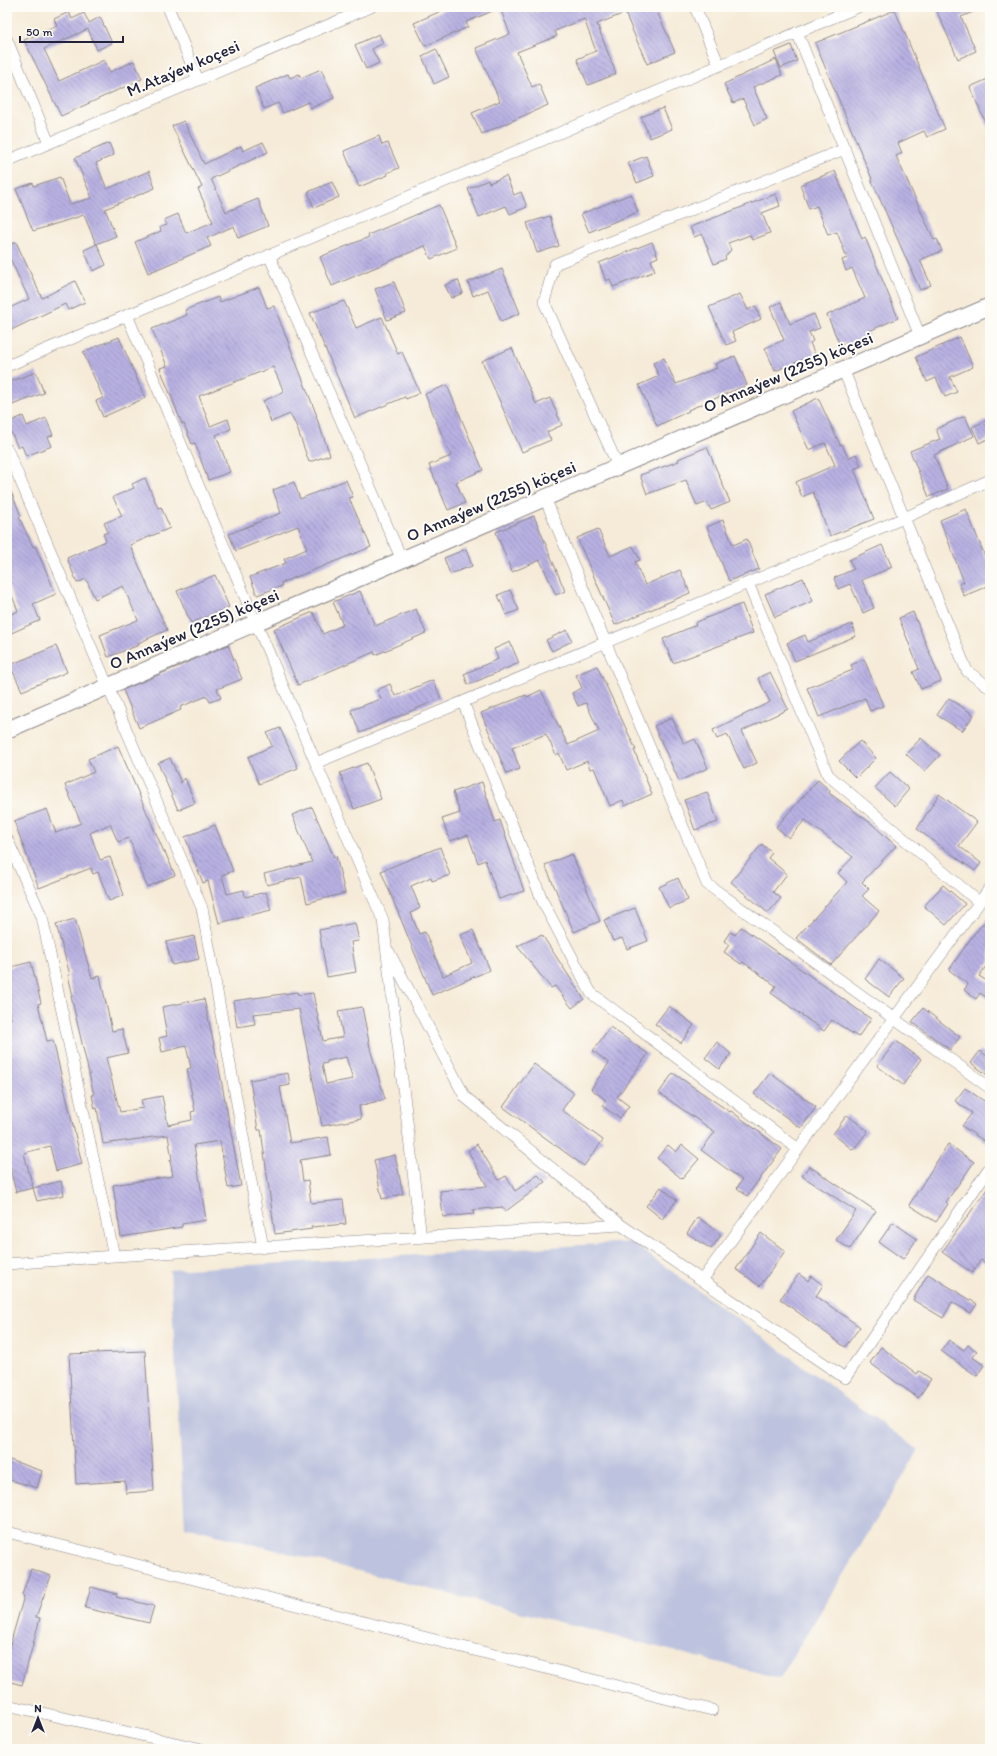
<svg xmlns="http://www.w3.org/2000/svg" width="997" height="1756" font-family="Itim,sans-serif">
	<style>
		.industrial { fill: #bdc3de }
		.building { fill: url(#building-back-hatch); fill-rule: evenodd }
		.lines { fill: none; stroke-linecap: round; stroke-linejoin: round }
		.street-casing { stroke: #8c868a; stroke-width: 12 }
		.secondary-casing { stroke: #8c868a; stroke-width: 18 }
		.street { stroke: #fff; stroke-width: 11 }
		.secondary { stroke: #fff; stroke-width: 16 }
		.labels { text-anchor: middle; stroke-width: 4; stroke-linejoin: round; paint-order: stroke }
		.street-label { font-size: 17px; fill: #22223b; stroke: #fdfcf7 }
	</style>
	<defs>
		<pattern id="building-back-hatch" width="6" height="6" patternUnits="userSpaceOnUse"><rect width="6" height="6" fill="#b8b1e2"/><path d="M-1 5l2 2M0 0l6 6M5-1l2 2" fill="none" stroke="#9590b8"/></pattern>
	</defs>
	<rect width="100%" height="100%" fill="#fdfcf7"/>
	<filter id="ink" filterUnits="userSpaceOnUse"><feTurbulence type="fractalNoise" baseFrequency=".025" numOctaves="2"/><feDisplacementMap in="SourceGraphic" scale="8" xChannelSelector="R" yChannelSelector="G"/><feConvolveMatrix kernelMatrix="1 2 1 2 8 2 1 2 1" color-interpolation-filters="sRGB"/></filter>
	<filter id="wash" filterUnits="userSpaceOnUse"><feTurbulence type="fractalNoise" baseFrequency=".012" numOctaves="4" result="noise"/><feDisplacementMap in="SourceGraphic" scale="16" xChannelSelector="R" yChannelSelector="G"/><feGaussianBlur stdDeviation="0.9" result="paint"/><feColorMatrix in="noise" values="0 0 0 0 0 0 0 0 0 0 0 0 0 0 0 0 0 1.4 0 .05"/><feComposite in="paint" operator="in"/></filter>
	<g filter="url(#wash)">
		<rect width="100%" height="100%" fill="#f6ebd8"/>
		<!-- industrial -->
		<path class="industrial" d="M631 1242 919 1450 780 1678 185 1527 170 1270Z"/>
		<g id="blocks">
			<!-- building -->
			<path class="building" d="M450 7H531L533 13 546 7H655L675 52 647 64 625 13 597 24 616 74 588 85 577 59 596 51 584 19 555 31 557 36 517 52 532 87 539 84 548 105 482 134 472 113 500 101 476 48 510 34 500 8 466 22 468 27 425 46 414 23Z
				M935 7H985L961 17 976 51 958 59Z
				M895 10 945 129 927 137 924 131 898 143 902 153 896 156 934 240 937 239 942 251 920 260 931 285 920 290 871 179H872L815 43Z
				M69 12 72 19 84 13 89 23 100 17 112 43 97 50 88 29 44 49 59 81 104 60 110 72 134 61 142 79 61 116 24 40 57 26 54 19Z
				M379 34 383 43 372 49 379 63 366 69 355 45Z
				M791 45 797 61 781 68 774 52Z
				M436 49 449 77 434 84 422 56Z
				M776 59 782 75 753 87 767 119 755 125 743 99 733 103 724 84Z
				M321 69 334 98 311 108 308 102 283 113 278 103 264 109 255 88 288 74 290 78 299 74 301 78Z
				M990 78V133L970 87Z
				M663 108 672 129 650 138 641 117Z
				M184 121 204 164 241 146 243 151 263 142 268 152 211 179 226 212 258 199 268 226 238 238 234 226 207 238 211 246 148 273 135 242 161 231 160 227 167 225 164 220 178 214 186 233 213 222 198 189 202 187 172 126Z
				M379 136 382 145 388 143 399 168 387 173 388 175 359 187 344 151Z
				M109 143 114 155 96 163 107 189 149 171 155 188 105 209 116 236 96 244 84 215 33 231 16 189 33 183 34 186 60 177 70 204 92 198 75 158Z
				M646 156 654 176 637 183 628 163Z
				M835 171 862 239 865 237 898 318 867 332 868 336 860 339 861 342 848 348 846 343 840 345 827 315 865 298 852 268 846 271 842 260 847 258 837 232 828 235 817 206 809 209 800 185Z
				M506 176 514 195 521 192 527 207 510 214 506 206 479 217 468 189 488 180 489 183Z
				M332 182 339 197 314 208 308 192Z
				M631 194 638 212 589 232 581 214Z
				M776 194 780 206 762 213 770 233 752 240 750 235 728 243 731 250 725 257 726 259 714 264 702 234 694 237 690 227Z
				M439 205 457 248 431 259 425 246 332 286 320 257 369 237 368 235Z
				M550 216 559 246 537 253 527 223Z
				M16 242 42 298 75 281 85 302 68 310 65 304 7 332V309L29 299 7 252V246Z
				M652 242 658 257 651 260 655 271 613 287 610 279 606 281 599 263Z
				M97 244 106 265 93 271 84 250Z
				M502 269 520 313 501 321 488 290 473 296 468 282Z
				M458 280 463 293 451 298 445 285Z
				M394 282 406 313 387 320 375 289Z
				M259 287 267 308 274 306 317 416H316L330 455 309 462 296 425 290 414 271 422 263 401 284 392 273 367 199 396 210 426 228 419 231 429 216 435 230 472 208 480 195 443 192 444 184 424H182L160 368 167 366 152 329 187 315 185 310 218 297 220 302Z
				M740 294 748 310 755 306 761 319 732 332 736 341 726 345 709 307Z
				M344 301 356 328 382 317 398 354 402 352 420 393 406 399 405 397 355 418 310 313Z
				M781 302 790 324 814 314 820 328 809 332 813 341 810 343 816 357 805 362 804 359 775 371 765 348 784 340 770 307Z
				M119 337 145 398 103 417 96 401 103 398 83 352Z
				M960 337 973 367 950 377 957 392 945 397 936 378 927 382 916 357Z
				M512 348 536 404 550 398 562 425 547 432 551 440 522 452 482 361Z
				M735 356 747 385 688 410 689 411 657 426 639 385 659 376 653 363 664 358 676 384 717 368 715 364Z
				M36 372 44 393 7 407V383Z
				M447 385 483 470 456 482 465 503 448 510 429 465 451 456 425 394Z
				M818 398 840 445 842 444 848 458 856 454 861 466 854 469 874 519 830 536 813 492 802 497 796 482 835 465 825 443 809 450 791 411Z
				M23 416 27 426 46 418 53 435 48 437 52 446 26 456 22 446 18 448 7 423Z
				M965 416 974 436 934 455 948 489 929 497 910 451 940 439 936 429Z
				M990 419V438L979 443 972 427Z
				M707 447 730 502 711 510 707 502 697 506 686 480 647 494 640 475 679 461 678 459Z
				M145 478 158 508 161 507 170 528 130 545 167 630 138 643 139 645 108 657 100 635 138 620 123 586 95 599 86 579 77 583 67 558 106 541 103 534 108 532 104 523 122 516 113 497 134 488 132 484Z
				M346 480 353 497 349 498 371 547 281 583 282 586 257 595 250 577 286 563 284 559 307 549 298 526 236 551 229 534 281 513 273 490 294 482 300 499Z
				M7 482 21 516 19 517 33 547 35 546 56 594 33 604 40 620 7 635V616L18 611 7 583Z
				M966 509 986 559 990 557V585L964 596 959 584 964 582 940 520Z
				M534 516 565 591 556 595 540 560 512 572 496 532Z
				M723 520 733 545 747 539 759 569 729 581 707 527Z
				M598 529 610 556 633 546 640 560 635 562 645 585 680 570 690 593 615 625 577 538Z
				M882 545 892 567 862 580 874 608 863 613 850 584 838 589 834 578 854 569 849 560Z
				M466 549 472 566 450 574 444 558Z
				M215 575 229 607 191 623 177 591Z
				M803 578 813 601 775 617 765 594Z
				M510 590 519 610 506 615 498 595Z
				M360 591 375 626 416 609 426 633 375 655 374 652 298 685 274 629 313 612 323 634 343 625 333 602Z
				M742 604 753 633 673 663 663 639 696 625 695 623 706 618Z
				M913 612 941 681 921 689 913 672 919 669 899 618Z
				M852 624 856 636 795 661 787 643 805 635 808 642Z
				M567 630 572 641 552 651 546 640Z
				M510 642 519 663 468 685 464 674 498 659 494 649Z
				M228 645 242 679 217 689 221 698 210 702 207 696 180 707 181 710 139 728 123 690Z
				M56 646 67 672 22 691 10 665Z
				M864 659 883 706 870 711 865 698 819 717 807 688 853 670 851 665Z
				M597 666 636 750H634L652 794 625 806 623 800 610 806 594 768 590 769 587 761 566 770 559 753 556 755 546 734 512 748 520 769 507 774 481 713 526 695 527 697 541 690 568 745 599 731 586 703 578 706 572 693 582 688 576 675Z
				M770 672 788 709 742 731 757 763 744 769 727 734 717 739 713 730 770 702 758 678Z
				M433 680 441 698 360 733 351 710 381 699 377 690 390 684 395 696Z
				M949 698 974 715 962 731 937 715Z
				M672 718 684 744 695 739 708 768 679 781 654 726Z
				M280 728 298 768 259 784 248 757 272 746 267 733Z
				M921 738 940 755 925 771 906 754Z
				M860 741 876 758 856 778 839 761Z
				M118 746 164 852H165L175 875 147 887 129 838 118 842 110 824 90 833 100 860 110 857 124 895 109 901 98 872 93 874 91 868 39 888 14 821 47 809 56 833 81 823 65 785 94 772 88 759Z
				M170 758 181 783 185 778 195 803 178 810 158 763Z
				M367 763 381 799 354 809 340 773Z
				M890 772 909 789 895 806 875 788Z
				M818 780 830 791 829 793 872 824 896 846 862 882 869 889 862 896 879 911 831 965 796 938 847 882 838 873 853 857 805 820 789 838 776 827Z
				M482 782 495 822 500 820 524 891 499 899 485 860 478 863 468 835 450 841 442 819 460 813 453 792Z
				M707 792 718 822 695 830 684 800Z
				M939 794 977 822 959 846 981 863 975 871 917 829Z
				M312 807 334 857 336 856 345 893 307 903 301 877 267 885 264 874 312 862 292 815Z
				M215 825 233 871 222 875 227 894 244 890 245 897 266 892 271 910 219 923 208 881 203 883 185 837Z
				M762 844 772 853 768 858 787 874 773 892 781 898 768 913 731 882Z
				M440 847 450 875 432 881 431 877 411 886 420 908 411 913 419 934 425 932 443 976 472 963 460 935 473 930 490 970 432 995 381 871Z
				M572 854 600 921 574 932 545 865Z
				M678 878 688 900 669 908 659 887Z
				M943 885 965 904 946 925 924 906Z
				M635 908 648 941 627 949 622 938 613 941 604 920Z
				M990 916V961L979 976 990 983V1000L980 993 976 999 964 990 968 984 949 970 973 935Z
				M75 919 92 978 100 976 112 1031 122 1029 128 1053 106 1058 120 1112 143 1108 141 1100 162 1096 168 1125 192 1120 191 1112 195 1111 187 1069 191 1068 186 1046 162 1052 159 1038 167 1036 162 1007 204 999 218 1063 241 1186 228 1188 220 1141 194 1145 206 1220 182 1224V1227L121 1237 113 1185 173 1176 170 1160H172L168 1135 103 1144 97 1108 95 1109 92 1095H94L71 996H73L68 975H70L56 924Z
				M355 923 359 941 351 942 356 972 327 977 319 930Z
				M741 927 871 1019 858 1037 832 1020 824 1031 771 993 776 986 743 962 741 964 724 952 729 945 724 941 730 932 735 935Z
				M542 935 584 999 572 1008 555 986 551 988 517 946Z
				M194 936 199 959 172 965 166 942Z
				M879 959 904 978 889 997 865 979Z
				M31 962 41 1003 38 1004 47 1041 53 1040 82 1164 56 1171 50 1146 24 1153 33 1188 16 1192 7 1156V1020L11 1019 7 1001V968Z
				M297 992 298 995 313 993 323 1041 343 1037 338 1011 362 1007 371 1052 385 1099 359 1106 361 1119 322 1126 299 1009 253 1014 255 1024 237 1027 233 1001ZM346 1057 353 1079 326 1084 322 1064 327 1063V1061Z
				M669 1006 694 1025 681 1043 655 1024Z
				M923 1008 960 1037 950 1050 912 1022Z
				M610 1027 648 1054 617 1097 629 1106 620 1118 602 1106 606 1100 591 1089 609 1063 593 1051Z
				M896 1041 921 1059 903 1085 877 1066Z
				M717 1042 731 1054 719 1069 705 1058Z
				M980 1051 990 1058V1077L971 1063Z
				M534 1064 574 1093 562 1110 603 1140 584 1166 503 1107Z
				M288 1073 290 1085 280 1087 290 1143 328 1137 331 1155 300 1160 303 1181 308 1180 311 1203 343 1200 346 1224 311 1227 312 1229 275 1234 261 1130H258L250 1080Z
				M673 1073 730 1112 731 1111 782 1149 747 1196 737 1188 742 1180 701 1150 715 1132 659 1093Z
				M770 1073 816 1107 801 1128 754 1094Z
				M965 1088 990 1105V1145L962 1126 972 1113 955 1101Z
				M847 1115 868 1131 853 1150 833 1134Z
				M477 1144 499 1180 506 1176 515 1191 538 1175 545 1182 506 1211 503 1207 473 1210 474 1214 443 1217 440 1191 487 1186 468 1151Z
				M948 1144 974 1162 946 1202 948 1204 936 1222 909 1205Z
				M668 1145 676 1152 682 1145 699 1159 682 1179 657 1158Z
				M395 1155 403 1194 382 1199 374 1160Z
				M809 1166 876 1211 850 1249 836 1240 856 1211 802 1176Z
				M61 1181 64 1195 37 1201 33 1188Z
				M990 1185V1266L981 1260 972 1273 942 1252Z
				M661 1187 677 1200 662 1219 646 1206Z
				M698 1217 721 1235 711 1249 687 1233Z
				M893 1222 917 1239 903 1259 879 1242Z
				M761 1233 785 1251 760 1286 736 1269Z
				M799 1274 808 1281 811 1276 823 1285 816 1296 860 1327 845 1347 780 1299Z
				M928 1274 977 1304 971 1313 952 1302 943 1318 913 1300Z
				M949 1340 964 1350 968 1345 977 1351 972 1357 984 1365 977 1376 941 1351Z
				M881 1347 917 1374 919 1371 931 1379 918 1398 870 1363Z
				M145 1351 154 1491 126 1493 125 1481 76 1484 69 1354Z
				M7 1459 42 1471 37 1488 7 1479Z
				M31 1569 51 1576 36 1617 40 1618 22 1685 7 1681V1655L24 1596 22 1595Z
				M91 1587 117 1594 116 1597 154 1606 149 1623 85 1608Z"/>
		</g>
	</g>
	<g filter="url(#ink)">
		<use href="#blocks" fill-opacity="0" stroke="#8c868a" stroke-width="1"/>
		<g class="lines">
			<!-- street casing -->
			<g class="street-casing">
				<path id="street" d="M168 7 198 80
					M695 7 719 65
					M797 32 920 336
					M7 40 49 143
					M7 161 371 7
					M269 255 402 560
					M127 315 256 623 383 920 421 1238
					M7 366 858 7
					M843 369 967 671 990 688
					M7 449 202 908 263 1248
					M618 466 544 302 555 264 845 149
					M545 498 707 884 990 1088
					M748 583 828 775 979 902
					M463 702 543 902 591 993 798 1149
					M316 763 904 518 990 480
					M7 839 42 917 114 1256
					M389 952 465 1097 621 1225 845 1378 990 1167
					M7 1264 114 1256 621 1225
					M702 1280 990 888
					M7 1532 712 1710
					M7 1705 202 1749"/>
			</g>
			<!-- secondary casing -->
			<g class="secondary-casing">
				<path id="secondary" d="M7 730 990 306"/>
			</g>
			<!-- street -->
			<use href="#street" class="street"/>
			<!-- secondary -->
			<use href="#secondary" class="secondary"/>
		</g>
	</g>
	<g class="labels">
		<!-- street labels -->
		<g class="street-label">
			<text transform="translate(183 68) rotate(-23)" y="6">M.Ataýew koçesi</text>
			<text transform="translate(788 372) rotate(-23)" y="6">O Annaýew (2255) köçesi</text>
			<text transform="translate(491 501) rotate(-23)" y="6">O Annaýew (2255) köçesi</text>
			<text transform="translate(194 629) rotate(-23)" y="6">O Annaýew (2255) köçesi</text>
		</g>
	</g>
	<!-- margin -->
	<rect width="997" height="1756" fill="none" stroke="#fdfcf7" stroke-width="24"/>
	<!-- north arrow -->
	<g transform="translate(38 1718)" stroke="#fdfcf7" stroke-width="3" paint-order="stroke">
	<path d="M0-3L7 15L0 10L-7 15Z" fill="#22223b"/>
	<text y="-6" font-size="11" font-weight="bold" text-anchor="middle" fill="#22223b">N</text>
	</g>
	<!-- scale -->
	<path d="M20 36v6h103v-6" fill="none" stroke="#22223b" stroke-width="2"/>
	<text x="26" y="36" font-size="12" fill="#22223b" stroke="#fdfcf7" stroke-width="3" paint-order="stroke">50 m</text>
</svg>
